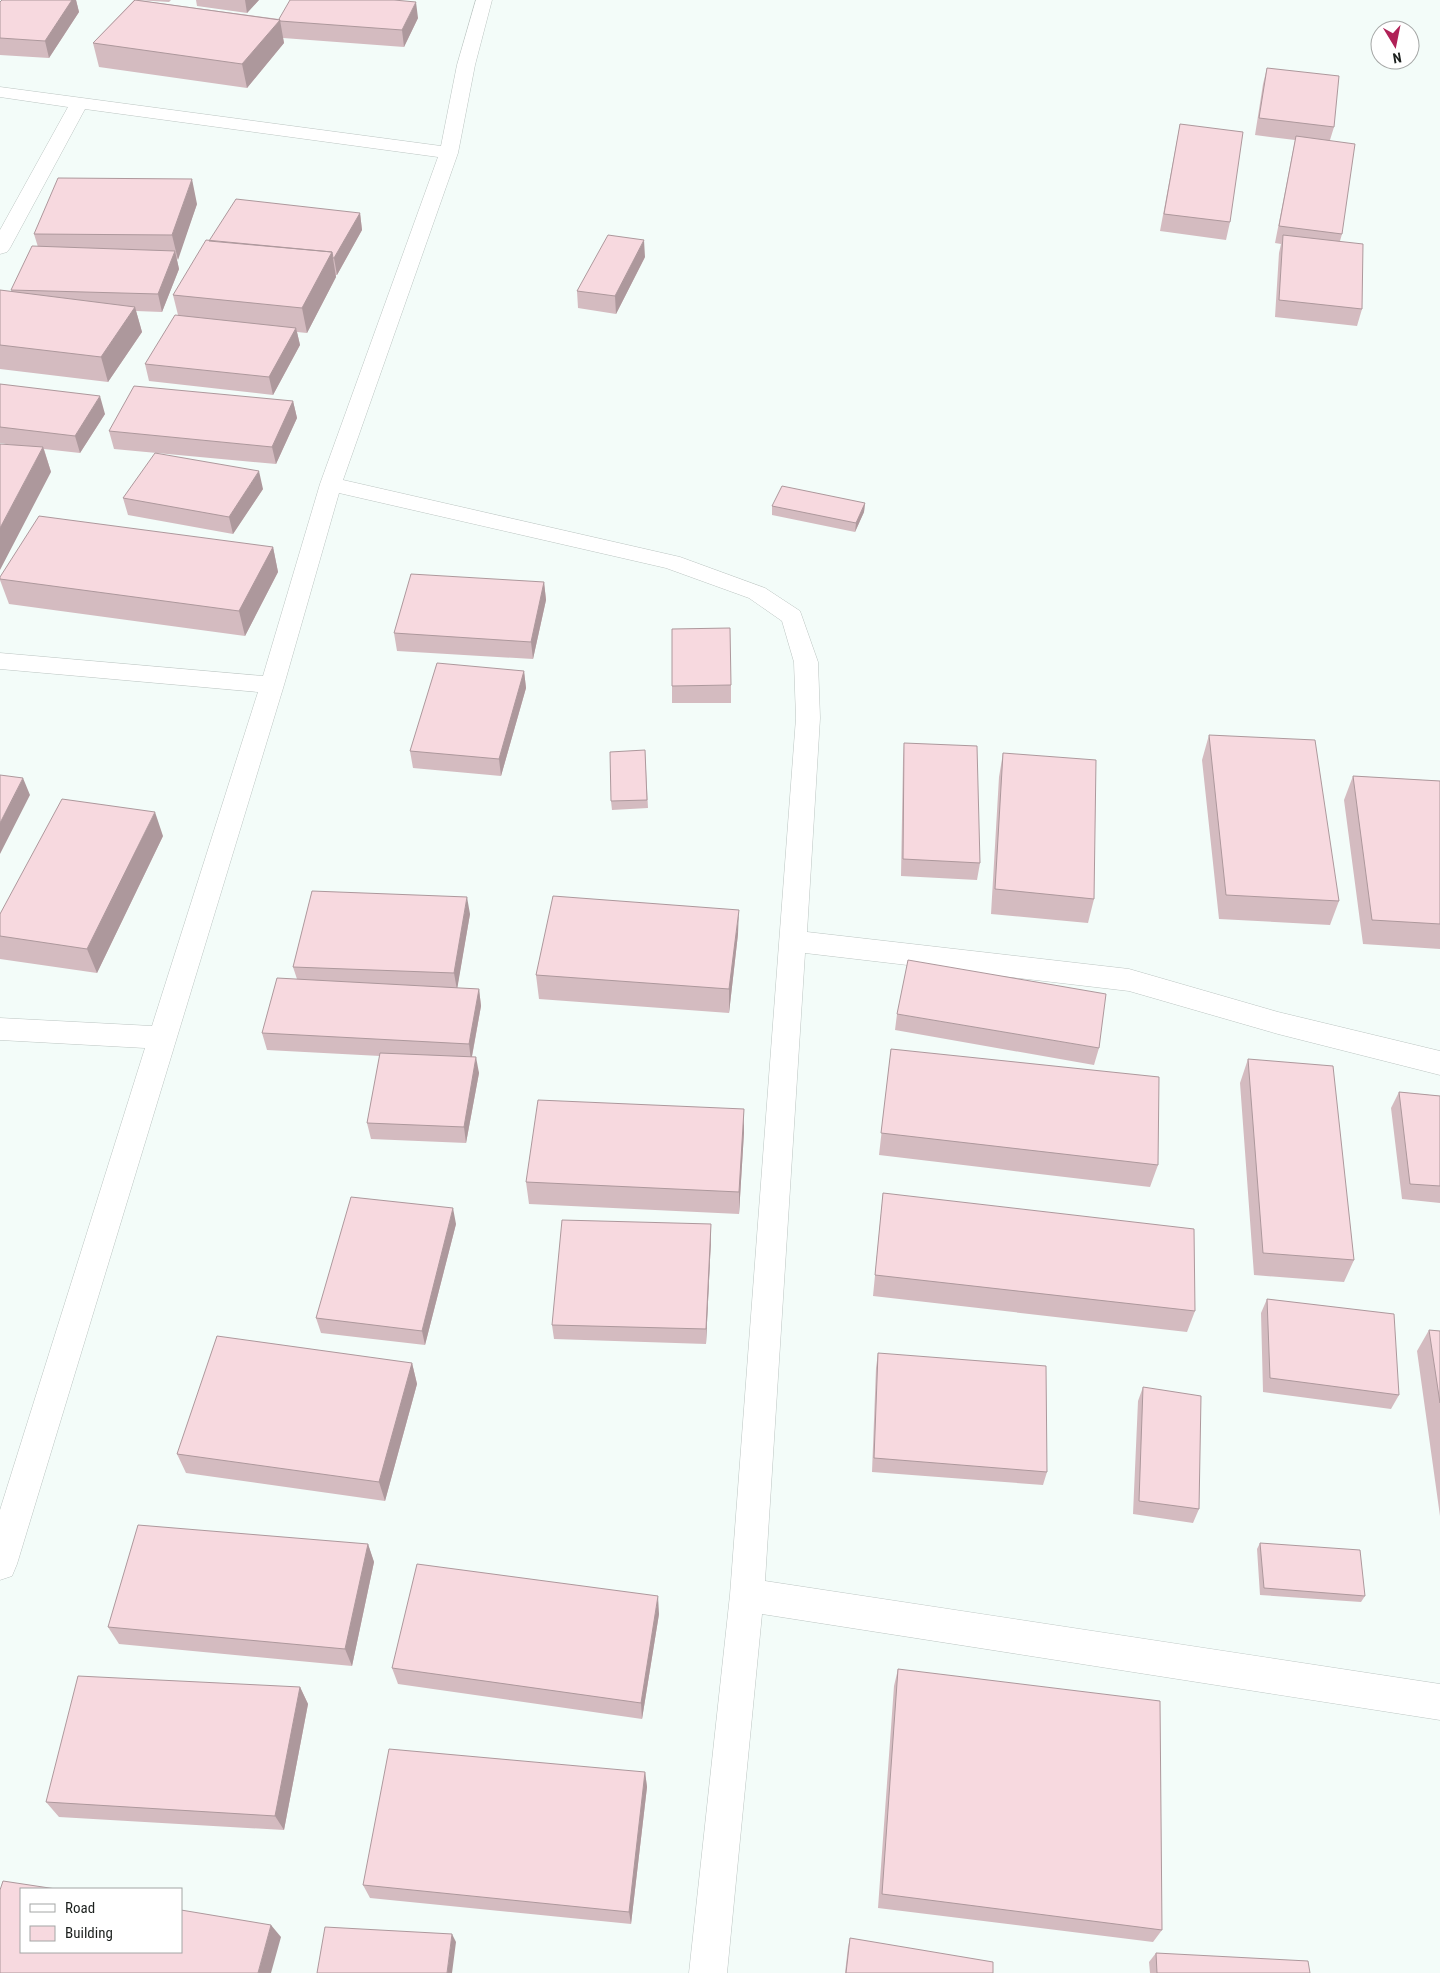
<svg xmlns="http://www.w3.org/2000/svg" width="1440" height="1973" font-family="'Roboto Condensed',sans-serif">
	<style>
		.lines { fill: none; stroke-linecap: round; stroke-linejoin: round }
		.minor-casing { stroke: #bcc5c2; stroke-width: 1 }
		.minor { fill: #fff; fill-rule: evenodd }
		.wall { fill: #d4bbc0 }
		.shaded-wall { fill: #ad989c }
		.building { fill: #f7d9df; stroke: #ad989c }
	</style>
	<rect width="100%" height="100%" fill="#f3fcf9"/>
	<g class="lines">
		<!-- minor casing -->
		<g class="minor-casing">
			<path id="minor" d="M476 0H492L475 65 458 153 343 480 680 557 765 588 800 611 818 662 820 718 807 932 1129 969 1278 1012 1440 1051V1075L1278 1034 1129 991 805 953 765 1581 1440 1684V1720L762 1614 727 1973H689L730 1595 796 718 794 662 782 621 749 598 666 568 339 493 284 685 17 1564 12 1576 0 1580V1510L145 1048 0 1040V1018L152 1026 258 692 0 669V653L263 676 320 484 438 157 85 109 10 248 7 252 0 254V230L68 107 0 97V87L441 146 457 65Z"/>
		</g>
		<!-- minor -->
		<use href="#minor" class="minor"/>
	</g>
	<!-- wall -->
	<path class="wall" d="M2 0H76L79 12 49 58 0 55V2Z
		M131 0H171L169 2 137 0 279 19 418 18 404 47 283 38 284 43 247 88 99 67 93 43 134 0Z
		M196 0H259L247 13 197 6Z
		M1267 68 1334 127 1330 140 1342 234 1340 241 1362 309 1357 326 1275 317 1279 253 1281 244 1275 243 1295 140 1255 135 1263 84Z
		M1180 124 1230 222 1226 240 1160 231Z
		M197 204 177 260 179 269 162 312 136 311 142 332 108 382 0 369V290L12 292 11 290 38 247 34 234Z
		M360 213 362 230 337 275H336V277L307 333 297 332 300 345 273 395 149 381 145 364 178 315 173 295 209 241Z
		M645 257 616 314 578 308 577 291Z
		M0 384 105 414 80 453 44 449 51 472 12 445 0 443Z
		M293 401 297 418 276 464 114 449 109 431Z
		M263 489 233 534 128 515 123 498Z
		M865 503 864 512 855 532 772 515V506Z
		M273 547 278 572 245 636 9 604 0 580V577Z
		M544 582 546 600 533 659 397 651 394 633Z
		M524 671 526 688 501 776 413 768 410 751Z
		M731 685V703H672V686Z
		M1209 735 1339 901 1330 925 1219 919 1202 760Z
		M904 743 980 863 977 880 901 876 903 760Z
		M645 750 648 808 612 810 611 801Z
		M1003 753 1094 899 1088 923 991 914 999 777Z
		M1353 776 1440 781V949L1363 944 1344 800Z
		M163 836 97 973 0 959V914Z
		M470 914 457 988 479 989 481 1006 472 1057 479 1073 466 1143 371 1139 367 1123 380 1056 267 1050 262 1033 297 979 293 967Z
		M738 934 729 1013 539 999 536 975Z
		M897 1014 1099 1048 1094 1065 895 1030Z
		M891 1049 1158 1165 1150 1187 879 1155Z
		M1248 1059 1354 1260 1344 1282 1254 1275 1240 1083Z
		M1399 1092 1440 1096V1203L1402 1199 1391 1108Z
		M744 1132 739 1214 529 1204 526 1182Z
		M883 1193 1195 1311 1187 1332 873 1296Z
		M456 1224 425 1345 321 1333 316 1318Z
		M711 1224V1239L706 1344 554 1339 552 1325Z
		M1267 1299 1399 1395 1391 1409 1263 1392 1261 1313Z
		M1429 1330 1440 1331V1516L1417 1351Z
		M878 1353 1047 1472 1043 1485 872 1472 876 1368Z
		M412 1363 417 1384 385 1501 186 1473 177 1454Z
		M1143 1387 1199 1509 1193 1523 1133 1514 1138 1401Z
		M1260 1543 1365 1596 1361 1602 1260 1595 1257 1549Z
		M368 1544 374 1562 352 1666 119 1644 108 1627Z
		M659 1614 642 1719 398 1684 392 1668Z
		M898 1669 1162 1930 1153 1942 878 1908 894 1686Z
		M300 1687 308 1704 284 1830 59 1817 46 1802Z
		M645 1772 647 1787 631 1924 370 1898 363 1885Z
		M850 1938 993 1973H845L848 1947Z
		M1156 1953 1310 1973H1150L1149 1962Z"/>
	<!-- shaded-wall -->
	<path class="shaded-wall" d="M72 0H76L79 12 49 58 45 41Z
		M245 0H259L247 13Z
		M416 2 418 18 404 47 402 30Z
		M280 20 284 43 247 88 242 64Z
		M192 179 197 204 178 260 172 235Z
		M360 213 362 230 337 275 334 258Z
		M644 240 645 257 616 314 615 296Z
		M175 251 179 269 162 312 158 294Z
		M332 252 336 277 307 333 302 308Z
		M135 307 142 332 108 382 101 357Z
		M296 328 300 345 273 395 269 377Z
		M100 396 105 414 80 453 75 436Z
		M293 401 297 418 276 464 272 447Z
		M43 447 51 472 0 570V528Z
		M259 471 263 489 233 534 229 517Z
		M865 503 864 512 855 532 856 523Z
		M273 547 278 572 245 636 239 611Z
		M544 582 546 600 533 659 531 642Z
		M524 671 526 688 501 776 499 759Z
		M23 778 30 795 0 854V823Z
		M155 812 163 836 97 973 87 949Z
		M467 897 470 914 457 990 454 973Z
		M739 910 738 934 729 1013V989Z
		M479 989 481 1006 471 1061 469 1044Z
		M476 1057 479 1073 466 1143 464 1127Z
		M744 1109V1132L739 1214V1192Z
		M453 1208 456 1224 425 1345 422 1331Z
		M711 1224V1239L706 1344V1329Z
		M412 1363 417 1384 385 1501 379 1482Z
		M368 1544 374 1562 352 1666 345 1649Z
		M658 1596 659 1614 642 1719 641 1703Z
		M300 1687 308 1704 284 1830 275 1816Z
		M645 1772 647 1787 631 1924 629 1912Z
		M271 1925 281 1937 271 1973H258Z
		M452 1934 456 1942 452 1973H447Z"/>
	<!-- building -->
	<path class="building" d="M2 0H72L45 41 0 38V2Z
		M135 0 280 20 242 64 93 43Z
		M290 0H394L416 2 402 30 280 21V20L279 19Z
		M1267 68 1339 76 1334 127 1259 118Z
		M1180 124 1243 132 1230 222 1164 214Z
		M1296 136 1355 144 1342 234 1279 226Z
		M58 178 192 179 172 235 34 234Z
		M236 199 360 213 334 258H333L332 252 209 241Z
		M608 235 644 240 615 296 577 291Z
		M1283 235 1363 244 1362 309 1279 300Z
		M206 240 332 252 302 308 173 295Z
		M32 246 175 251 158 294 11 290Z
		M0 290 135 307 101 357 0 345Z
		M175 315 296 328 269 377 145 364Z
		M0 384 100 396 75 436 0 427Z
		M134 386 293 401 272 447 109 431Z
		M0 444 43 447 0 528Z
		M155 453 259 471 229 517 123 498Z
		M782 486 865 503 856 523 772 506Z
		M39 516 273 547 239 611 0 579V577Z
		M411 574 544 582 531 642 394 633Z
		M730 628 731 685 672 686V629Z
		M437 663 524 671 499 759 410 751Z
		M1209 735 1315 740 1339 901 1226 895Z
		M904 743 977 746 980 863 903 859Z
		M645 750 647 800 611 801 610 752Z
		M1003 753 1096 760 1094 899 995 889Z
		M0 775 23 778 0 823Z
		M1353 776 1440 781V924L1372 920Z
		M62 799 155 812 87 949 0 936V914Z
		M312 891 467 897 454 973 293 967Z
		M553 896 739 910 729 989 536 975Z
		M908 960 1106 994 1099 1048 897 1014Z
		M277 978 479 989 469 1044 262 1033Z
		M891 1049 1159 1077 1158 1165 881 1133Z
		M380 1053 476 1057 464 1127 367 1123Z
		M1248 1059 1333 1066 1354 1260 1263 1253Z
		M1399 1092 1440 1096V1186L1410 1184Z
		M538 1100 744 1109 739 1192 526 1182Z
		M883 1193 1194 1229 1195 1311 875 1275Z
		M351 1197 453 1208 422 1331 316 1318Z
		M562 1220 711 1224 706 1329 552 1325Z
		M1267 1299 1394 1314 1399 1395 1270 1378Z
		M1429 1330 1440 1331V1403Z
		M217 1336 412 1363 379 1482 177 1454Z
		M878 1353 1046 1366 1047 1472 874 1458Z
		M1143 1387 1201 1396 1199 1509 1139 1501Z
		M138 1525 368 1544 345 1649 108 1627Z
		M1260 1543 1360 1550 1365 1596 1264 1588Z
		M417 1564 658 1596 641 1703 392 1668Z
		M898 1669 1160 1701 1162 1930 882 1894Z
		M78 1676 300 1687 275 1816 46 1802Z
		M389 1749 645 1772 629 1912 363 1885Z
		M3 1881 56 1889H21V1952H181V1910L271 1925 258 1973H0V1890Z
		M325 1927 452 1934 447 1973H317Z
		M850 1938 993 1962V1973H846Z
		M1156 1953 1308 1961 1310 1973H1157Z"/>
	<!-- legend -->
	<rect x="20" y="1888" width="162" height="65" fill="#ffffff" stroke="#a4a6a5"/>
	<rect x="30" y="1904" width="25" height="8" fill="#ffffff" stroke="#a4a6a5"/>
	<text x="65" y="1913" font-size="15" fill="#1c201e">Road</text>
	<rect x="30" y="1926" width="25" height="15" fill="#f7d9df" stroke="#a4a6a5"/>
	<text x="65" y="1938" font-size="15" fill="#1c201e">Building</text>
	<!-- north arrow -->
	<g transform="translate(1395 45) rotate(170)"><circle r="24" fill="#ffffff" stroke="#a4a6a5"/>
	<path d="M0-4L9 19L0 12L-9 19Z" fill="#b02157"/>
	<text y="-8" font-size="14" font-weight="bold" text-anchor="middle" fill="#1c201e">N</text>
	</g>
</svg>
